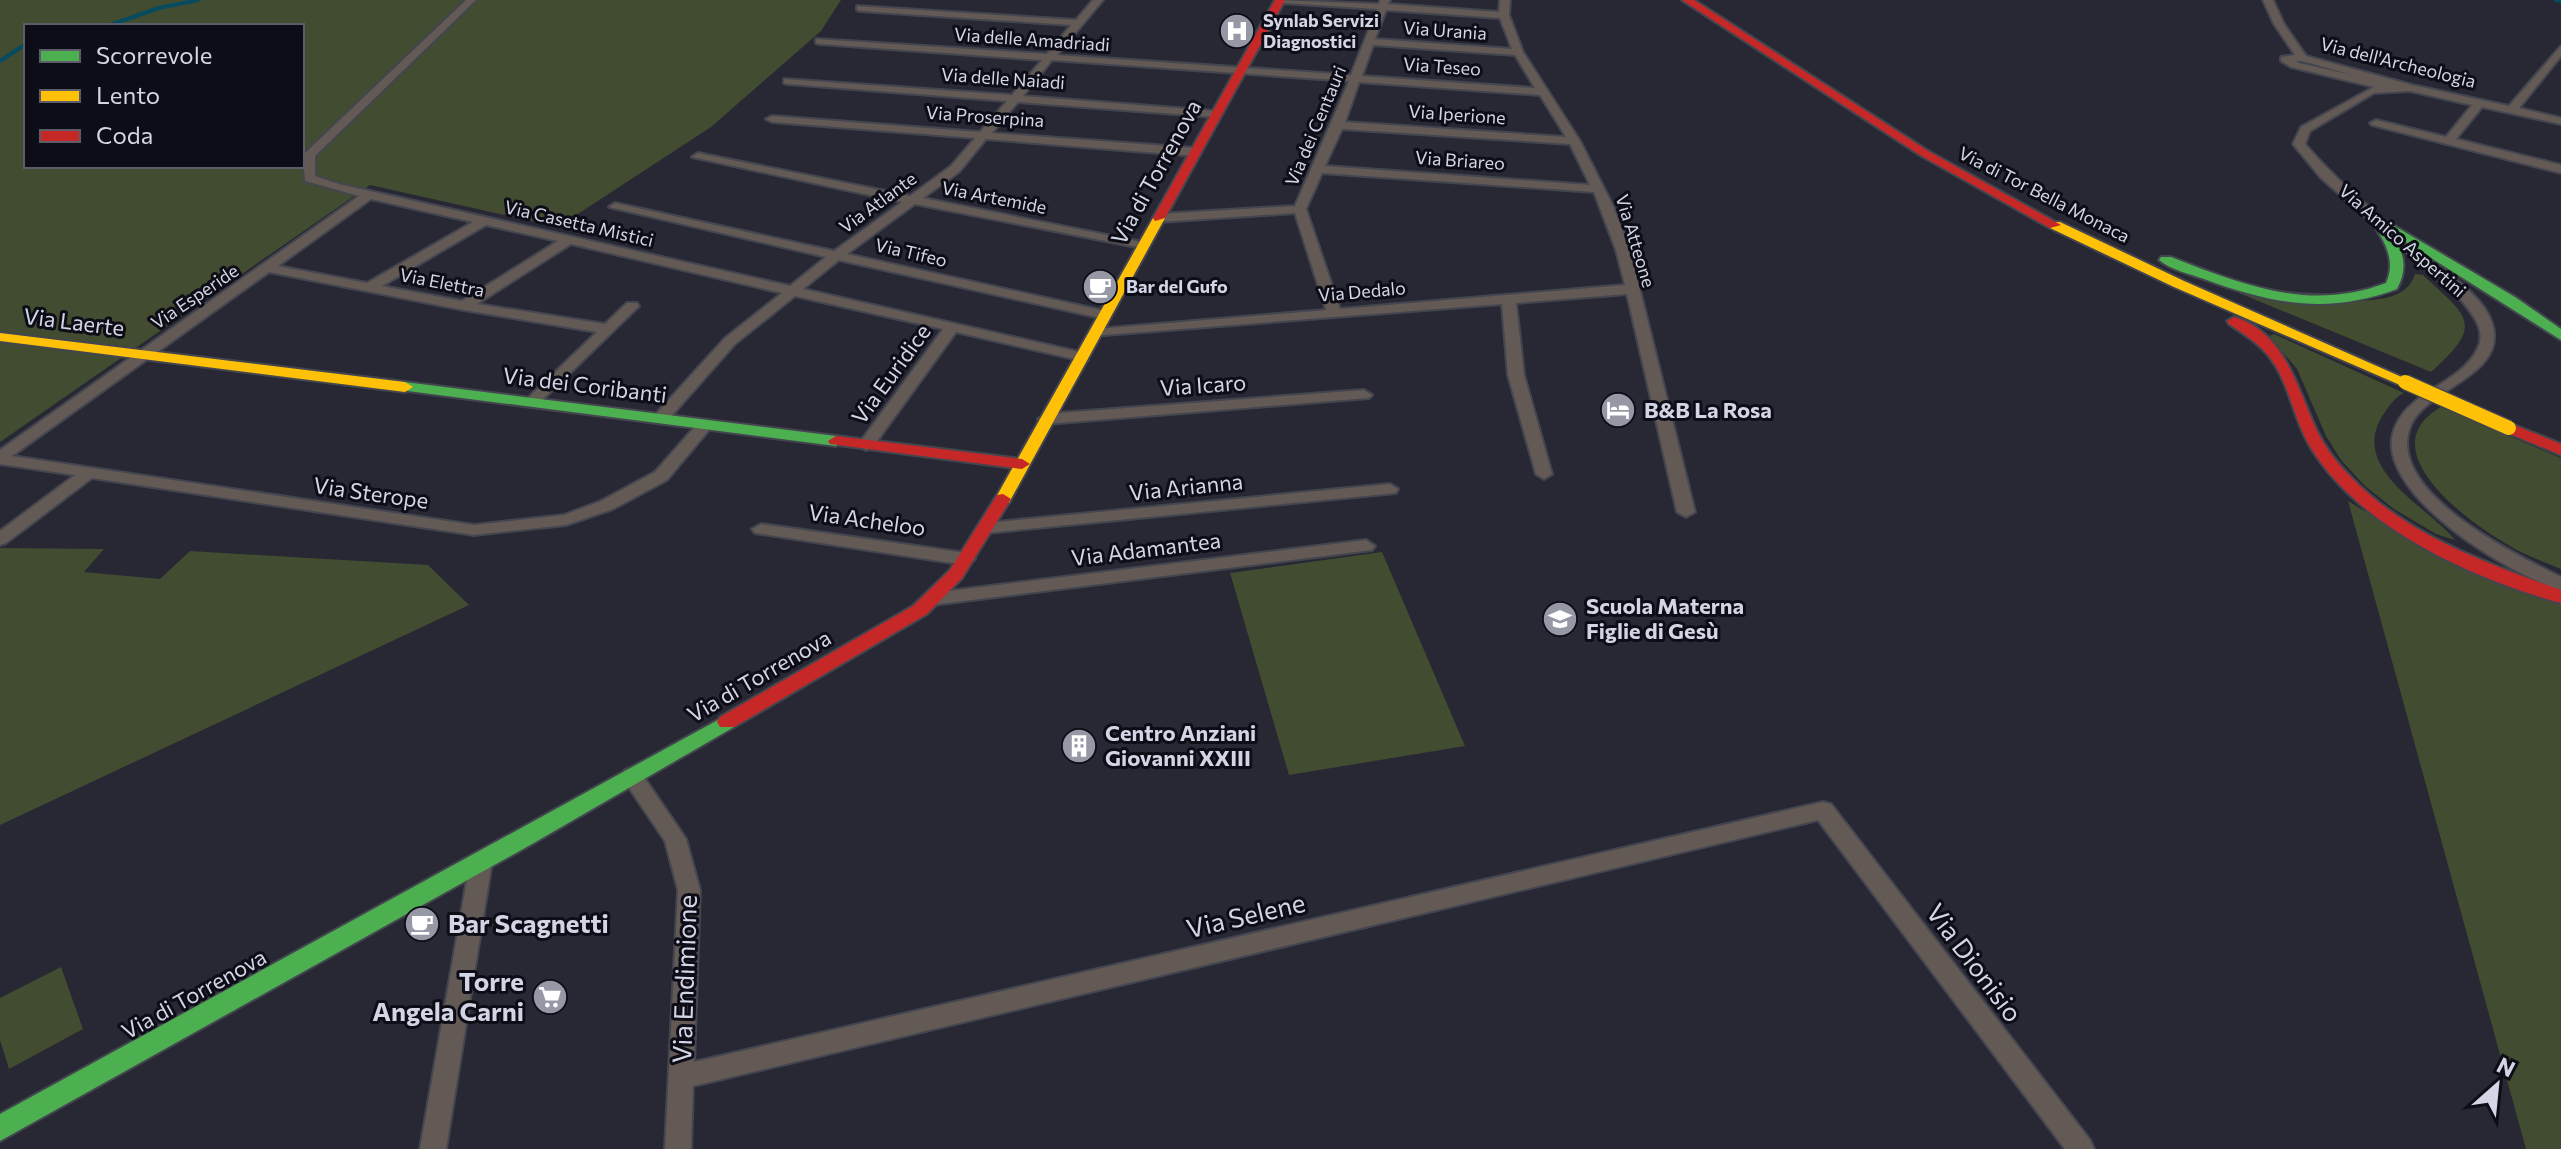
<svg xmlns="http://www.w3.org/2000/svg" width="2561" height="1149" font-family="Commissioner,sans-serif">
	<style>
		.green { fill: #424c30; fill-rule: evenodd }
		.lines { fill: none; stroke-linecap: round; stroke-linejoin: round }
		.stream { stroke: #064b5f; stroke-width: 4 }
		.street-casing { stroke: #43454f; stroke-width: 4 }
		.fast-casing { stroke: #43454f; stroke-width: 4 }
		.slow-casing { stroke: #43454f; stroke-width: 4 }
		.jam-casing { stroke: #43454f; stroke-width: 4 }
		.street { fill: #635955; fill-rule: evenodd }
		.fast { fill: #4caf50; fill-rule: evenodd }
		.slow { fill: #ffc107; fill-rule: evenodd }
		.jam { fill: #c62828; fill-rule: evenodd }
		.slow-bridge-casing { stroke: #43454f; stroke-width: 17; stroke-linecap: butt }
		.slow-bridge { stroke: #ffc107; stroke-width: 14 }
		.labels { text-anchor: middle; stroke-width: 6; stroke-linejoin: round; paint-order: stroke }
		.far-poi-label { font-size: 18px; font-weight: bold; fill: #d3d5e4; stroke: #0d0d17; text-anchor: start }
		.far-street-label { font-size: 18px; fill: #d3d5e4; stroke: #0d0d17 }
		.street-label { font-size: 22px; fill: #d3d5e4; stroke: #0d0d17 }
		.poi-label { font-size: 22px; font-weight: bold; fill: #d3d5e4; stroke: #0d0d17; text-anchor: start }
		.near-street-label { font-size: 26px; fill: #d3d5e4; stroke: #0d0d17 }
		.near-poi-label { font-size: 26px; font-weight: bold; fill: #d3d5e4; stroke: #0d0d17; text-anchor: start }
	</style>
	<rect width="100%" height="100%" fill="#272834"/>
	<!-- green -->
	<path class="green" d="M0 0H841L821 31 711 127 558 227 370 185 0 442ZM26 26H302V166H26Z
		M2415 274 2423 275C2470 319 2484 324 2431 372L2239 293C2279 284 2400 326 2415 274Z
		M2274 334 2404 393C2393 399 2390 405 2383 415 2348 469 2429 507 2455 540L2436 534 2394 509 2365 486 2341 460 2326 436 2297 369 2269 336Z
		M2441 407 2561 458V569C2542 561 2522 554 2505 543 2465 520 2369 448 2441 407Z
		M2348 501 2445 560 2561 603V1149H2526Z
		M0 548 104 549 84 572 160 579 190 551 428 565 469 605 0 825Z
		M1382 552 1465 746 1289 775 1230 573Z
		M61 967 83 1029 9 1069 0 1040V998Z"/>
	<g class="lines">
		<!-- stream -->
		<path class="stream" d="M2556 0 2561 1
			M107 26 159 8 198 0
			M0 61 26 44"/>
		<!-- street casing -->
		<g class="street-casing">
			<path id="street" d="M466 0H476L315 156V176L339 184 790 286 826 257 609 207 615 203 834 251 902 202 692 157 698 153 910 196 951 166 975 138 772 122 766 119 772 116 980 132 1007 101 788 84 784 83V79L1012 95 1042 60 820 44 816 43V39L1047 54 1071 25 860 11 857 10V6L1076 20 1093 0H1103L1057 55 1351 75 1377 9 1282 3 1277 0 1379 4 1380 0H1390L1388 4 1499 12 1500 0H1510L1509 15 1523 52 1580 141 1613 206 1630 250 1695 512 1686 517 1677 512 1627 294 1516 303 1524 375 1552 474 1544 479 1536 474 1508 375 1502 304 1091 336 1089 333 1096 329 1326 310 1295 213 1159 222 1153 218 1159 214 1295 206 1349 81 1052 60 1023 96 1215 111 1221 114 1215 117 1018 102 992 133 1195 148 1201 152 1195 156 986 139 959 172 923 198 1142 242 1147 243V249L915 204 847 254 1105 311 1110 312V318L1105 319 839 260 803 289 1088 354V360L1083 361 956 332 872 448 866 450 858 445 943 329 795 296 735 344 667 421 661 423 653 418 655 415 725 338 782 293 571 244 477 304 605 324 627 303H637L639 306 536 406H526L523 403 526 400 597 332 464 310 269 272 12 456 474 525 564 515 601 501 655 472 699 422H711L713 425 667 480 613 509 566 525 474 535 92 478 6 543 0 545V531L75 475 0 464V450L359 196 305 181 303 155ZM1386 10 1500 18 1512 49 1375 39ZM1373 45 1515 55 1535 88 1362 76ZM1359 82 1540 95 1566 137 1345 122ZM1342 129 1570 144 1590 185 1325 166ZM1322 173 1594 192 1616 250 1625 285 1340 309 1306 209ZM371 199 473 222 367 283 278 266ZM486 225 558 241 462 301 382 286Z
				M2263 0H2273L2284 24 2306 56 2412 85 2509 106 2561 46V56L2519 108 2561 118V124L2482 107 2456 139 2561 165V173L2372 125 2370 123 2376 120 2446 137 2472 105 2410 91 2374 93 2310 131 2305 144C2340 185 2383 219 2425 255 2446 273 2483 295 2492 323 2509 375 2428 387 2411 425 2383 491 2516 555 2561 577V590C2511 576 2365 489 2396 425 2412 390 2460 383 2477 350 2487 331 2474 316 2462 301L2321 178 2293 144 2301 127 2374 87 2291 67 2281 61V57L2295 55 2274 24ZM2296 61H2302L2352 75 2299 63Z
				M1364 390 1372 395 1369 398 1046 424 1038 419 1046 414Z
				M1390 484 1398 489 1396 493 986 533 977 528 986 523Z
				M761 524 966 553 975 559 966 565 755 533 752 529Z
				M1366 540 1375 546 1372 550 932 605 923 599 932 593Z
				M632 768 639 770 686 839 700 890 694 1062 1823 802 1831 804 2090 1140 2094 1149H2065L1818 820 693 1086 691 1149H665L678 890 665 841 621 776 625 770Z
				M481 853 489 856 492 862 446 1149H420L470 862 473 856Z"/>
		</g>
		<!-- fast casing -->
		<g class="fast-casing">
			<path id="fast" d="M2376 215 2515 297 2561 329V340L2393 234C2404 253 2408 269 2397 289 2328 315 2272 304 2204 279 2190 274 2171 270 2159 260L2161 257H2171C2243 285 2310 312 2386 283 2397 259 2383 239 2370 219Z
				M405 382 836 436 844 441 836 446 400 390V384Z
				M727 715 734 717 737 722 734 727 532 844 0 1141V1114Z"/>
		</g>
		<!-- slow casing -->
		<g class="slow-casing">
			<path id="slow" d="M1159 214 1165 218 1011 499 1009 503H997L995 499 1153 218Z
				M2050 222H2060L2184 281 2413 382 2410 385H2400L2174 287 2050 228Z
				M0 333 405 382 413 387 405 392 0 341Z"/>
		</g>
		<!-- jam casing -->
		<g class="jam-casing">
			<path id="jam" d="M1275 0H1285L1165 218 1155 221 1153 218Z
				M1682 0H1694L1928 151 2061 225 2050 228 1920 155Z
				M2234 317C2285 332 2297 388 2317 431 2325 447 2336 462 2349 475 2405 535 2486 563 2561 590V603C2473 579 2360 528 2311 448 2294 421 2290 385 2271 359 2260 344 2244 334 2229 324L2227 321Z
				M2509 423 2561 444V455L2503 431 2501 428 2503 425Z
				M836 436 1022 459 1030 464 1022 469 830 444 828 441Z
				M1003 494 1011 499 962 578 927 614 734 727H720L717 722 720 717 913 606 950 570 997 495Z"/>
		</g>
		<!-- street -->
		<use href="#street" class="street"/>
		<!-- fast -->
		<use href="#fast" class="fast"/>
		<!-- slow -->
		<use href="#slow" class="slow"/>
		<!-- jam -->
		<use href="#jam" class="jam"/>
		<!-- slow-bridge casing -->
		<g class="slow-bridge-casing">
			<path id="slow-bridge" d="M2405 382 2509 428"/>
		</g>
		<!-- slow-bridge -->
		<use href="#slow-bridge" class="slow-bridge"/>
	</g>
	<!-- icons -->
	<defs>
		<g id="hospital-disc" transform="scale(1.8)"><circle r="9.5" fill="#9798a6" stroke="#0d0d17"/><path d="M-5-5h3v3.5h4V-5h3V5h-3V1.5h-4V5h-3Z" fill="#fff"/></g>
		<g id="cafe-disc" transform="scale(1.8)"><circle r="9.5" fill="#9798a6" stroke="#0d0d17"/><path d="M-5.5-4.5H6V0H3Q3 3.5 0 3.5H-2.5Q-5.5 3.5-5.5 0ZM3-3.2v2h1.7v-2ZM-6 4.5H4V6H-6Z" fill="#fff"/></g>
		<g id="hotel-disc" transform="scale(1.8)"><circle r="9.5" fill="#9798a6" stroke="#0d0d17"/><path d="M-6-4.5h1.5V1H6V5H4.5V3h-9V5H-6ZM-4 0a1.8 1.8 0 1 1 3.6 0ZM.5 0V-2.5h3Q6-2.5 6 0Z" fill="#fff"/></g>
		<g id="school-disc" transform="scale(1.8)"><circle r="9.5" fill="#9798a6" stroke="#0d0d17"/><path d="M0-5L7-2L0 1L-7-2ZM-4 1L0 2.5L4 1V4Q0 6-4 4Z" fill="#fff"/></g>
		<g id="building-disc" transform="scale(1.8)"><circle r="9.5" fill="#9798a6" stroke="#0d0d17"/><path d="M-4-6H4V6H1V3H-1V6H-4ZM-2.5-4.3h1.7v1.8h-1.7ZM.8-4.3h1.7v1.8H.8ZM-2.5-1h1.7V.8h-1.7ZM.8-1h1.7V.8H.8Z" fill="#fff"/></g>
		<g id="supermarket-disc" transform="scale(1.8)"><circle r="9.5" fill="#9798a6" stroke="#0d0d17"/><path d="M-6-5.5h2.5l.6 2H6L4.5 2H-2.5L-4.4-4H-6ZM-1.5 3.2a1.3 1.3 0 1 0 .1 0ZM3 3.2a1.3 1.3 0 1 0 .1 0Z" fill="#fff"/></g>
	</defs>
	<g fill-rule="evenodd">
		<use href="#hospital-disc" x="1237" y="31"/>
		<use href="#cafe-disc" x="1100" y="287"/>
		<use href="#hotel-disc" x="1618" y="410"/>
		<use href="#school-disc" x="1560" y="619"/>
		<use href="#building-disc" x="1079" y="746"/>
		<use href="#cafe-disc" x="422" y="924"/>
		<use href="#supermarket-disc" x="550" y="997"/>
	</g>
	<g class="labels">
		<!-- far-poi labels -->
		<g class="far-poi-label">
			<text x="1263" y="27">Synlab Servizi<tspan x="1263" dy="21">Diagnostici</tspan></text>
			<text x="1126" y="293">Bar del Gufo</text>
		</g>
		<!-- far-street labels -->
		<g class="far-street-label">
			<text transform="translate(1445 31) rotate(4)" y="6">Via Urania</text>
			<text transform="translate(1032 40) rotate(4)" y="6">Via delle Amadriadi</text>
			<text transform="translate(2398 63) rotate(14)" y="6">Via dell'Archeologia</text>
			<text transform="translate(1442 67) rotate(4)" y="6">Via Teseo</text>
			<text transform="translate(1003 79) rotate(4)" y="6">Via delle Naiadi</text>
			<text transform="translate(1457 115) rotate(4)" y="6">Via Iperione</text>
			<text transform="translate(985 117) rotate(4)" y="6">Via Proserpina</text>
			<text transform="translate(1316 126) rotate(-67)" y="6">Via dei Centauri</text>
			<text transform="translate(1460 161) rotate(4)" y="6">Via Briareo</text>
			<text transform="translate(2044 195) rotate(27)" y="6">Via di Tor Bella Monaca</text>
			<text transform="translate(994 198) rotate(11)" y="6">Via Artemide</text>
			<text transform="translate(878 203) rotate(-36)" y="6">Via Atlante</text>
			<text transform="translate(579 224) rotate(13)" y="6">Via Casetta Mistici</text>
			<text transform="translate(1635 241) rotate(73)" y="6">Via Atteone</text>
			<text transform="translate(2402 241) rotate(41)" y="6">Via Amico Aspertini</text>
			<text transform="translate(911 253) rotate(13)" y="6">Via Tifeo</text>
			<text transform="translate(442 283) rotate(11)" y="6">Via Elettra</text>
			<text transform="translate(1362 292) rotate(-5)" y="6">Via Dedalo</text>
			<text transform="translate(195 297) rotate(-34)" y="6">Via Esperide</text>
		</g>
		<!-- street labels -->
		<g class="street-label">
			<text transform="translate(1156 172) rotate(-61)" y="8">Via di Torrenova</text>
			<text transform="translate(74 322) rotate(7)" y="8">Via Laerte</text>
			<text transform="translate(891 374) rotate(-54)" y="8">Via Euridice</text>
			<text transform="translate(585 385) rotate(7)" y="8">Via dei Coribanti</text>
			<text transform="translate(1203 385) rotate(-4)" y="8">Via Icaro</text>
			<text transform="translate(1186 487) rotate(-6)" y="8">Via Arianna</text>
			<text transform="translate(371 493) rotate(8)" y="8">Via Sterope</text>
			<text transform="translate(867 520) rotate(8)" y="8">Via Acheloo</text>
			<text transform="translate(1146 549) rotate(-7)" y="8">Via Adamantea</text>
			<text transform="translate(759 676) rotate(-30)" y="8">Via di Torrenova</text>
			<text transform="translate(194 994) rotate(-29)" y="8">Via di Torrenova</text>
		</g>
		<!-- poi labels -->
		<g class="poi-label">
			<text x="1644" y="418">B&amp;B La Rosa</text>
			<text x="1586" y="614">Scuola Materna<tspan x="1586" dy="25">Figlie di Gesù</tspan></text>
			<text x="1105" y="741">Centro Anziani<tspan x="1105" dy="25">Giovanni XXIII</tspan></text>
		</g>
		<!-- near-street labels -->
		<g class="near-street-label">
			<text transform="translate(1246 916) rotate(-13)" y="9">Via Selene</text>
			<text transform="translate(1974 963) rotate(53)" y="9">Via Dionisio</text>
			<text transform="translate(685 979) rotate(-88)" y="9">Via Endimione</text>
		</g>
		<!-- near-poi labels -->
		<g class="near-poi-label">
			<text x="448" y="933">Bar Scagnetti</text>
			<text x="524" y="991" text-anchor="end">Torre<tspan x="524" dy="30">Angela Carni</tspan></text>
		</g>
	</g>
	<!-- legend -->
	<rect x="24" y="24" width="280" height="144" fill="#0d0d17" stroke="#5c5d69" stroke-width="2"/>
	<rect x="40" y="50" width="40" height="12" fill="#4caf50" stroke="#5c5d69" stroke-width="2"/>
	<text x="96" y="64" font-size="24" fill="#d3d5e4">Scorrevole</text>
	<rect x="40" y="90" width="40" height="12" fill="#ffc107" stroke="#5c5d69" stroke-width="2"/>
	<text x="96" y="104" font-size="24" fill="#d3d5e4">Lento</text>
	<rect x="40" y="130" width="40" height="12" fill="#c62828" stroke="#5c5d69" stroke-width="2"/>
	<text x="96" y="144" font-size="24" fill="#d3d5e4">Coda</text>
	<!-- north arrow -->
	<g transform="translate(2497 1085) rotate(27)" stroke="#0d0d17" stroke-width="6" paint-order="stroke">
	<path d="M0-6L14 30L0 20L-14 30Z" fill="#d3d5e4"/>
	<text y="-12" font-size="22" font-weight="bold" text-anchor="middle" fill="#d3d5e4">N</text>
	</g>
</svg>
